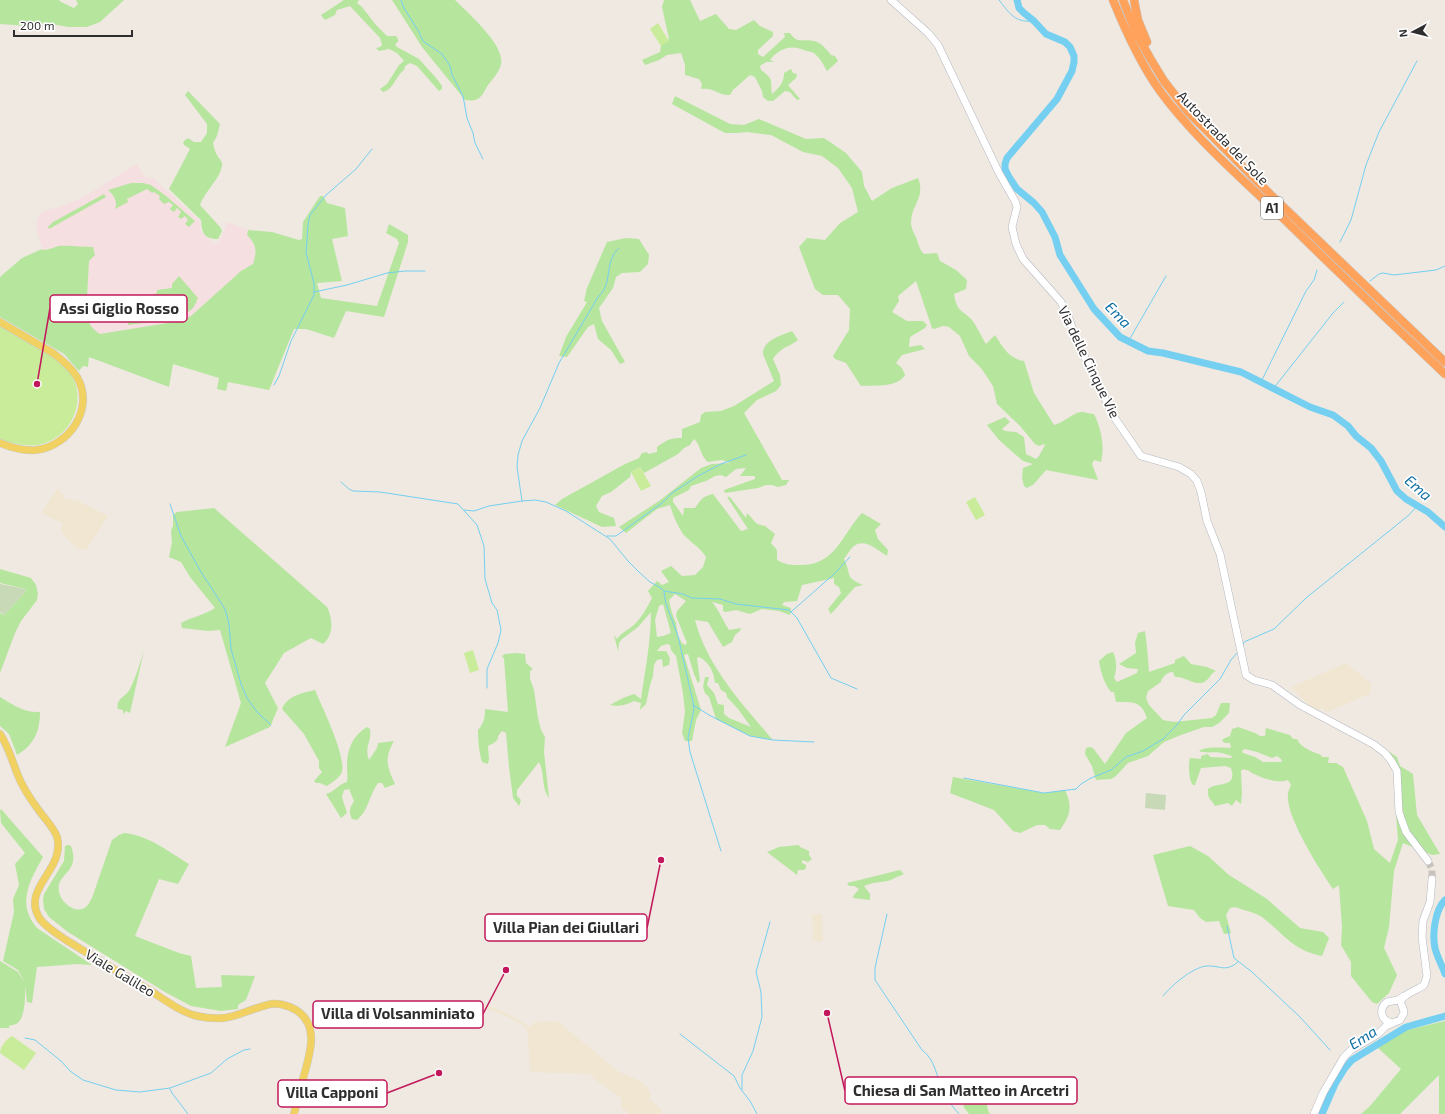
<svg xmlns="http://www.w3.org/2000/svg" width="1445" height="1114" font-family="'Exo 2',sans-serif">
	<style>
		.education { fill: #f0e6d1 }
		.medical { fill: #f5dfe0 }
		.green { fill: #b6e59e; fill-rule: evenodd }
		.cemetery { fill: #c8d9b8 }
		.pitch { fill: #c9ec9a }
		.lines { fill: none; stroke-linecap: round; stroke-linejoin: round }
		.stream { stroke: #75cff0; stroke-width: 1 }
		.river { stroke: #75cff0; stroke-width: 7 }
		.secondary-tunnel { stroke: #c8c4bd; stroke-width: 7; stroke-dasharray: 7 3.5; stroke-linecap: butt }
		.secondary-casing { stroke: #b4b7c1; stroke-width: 8 }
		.primary-casing { stroke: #c9c9c9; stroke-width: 8 }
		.highway-casing { stroke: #c9c9c9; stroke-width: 9 }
		.secondary { stroke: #fff; stroke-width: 7 }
		.primary { stroke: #f2d163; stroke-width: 7 }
		.highway { stroke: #ffa35c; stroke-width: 8 }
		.labels { text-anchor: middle; stroke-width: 3.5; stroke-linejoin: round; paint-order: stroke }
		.shield { fill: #fff; stroke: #6d6d6d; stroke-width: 1 }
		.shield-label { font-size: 13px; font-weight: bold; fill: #2e2e2e }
		.street-label { font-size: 14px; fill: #2e2e2e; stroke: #fff }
		.water-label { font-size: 15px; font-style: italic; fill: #0d6fa3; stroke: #fff }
		.leader { fill: none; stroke: #c2185b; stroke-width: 1.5 }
		.callout-dot { fill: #c2185b; stroke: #fff; stroke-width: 1.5 }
		.callout { fill: #fff; stroke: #c2185b; stroke-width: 1.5 }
		.callout-label { font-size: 15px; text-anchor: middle; font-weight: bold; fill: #2e2e2e }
	</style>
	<rect width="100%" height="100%" fill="#efe9e1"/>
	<!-- education -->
	<path class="education" d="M57 489H59L62 494 64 495 63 498 78 501 108 516 86 550 76 548 61 532 62 523 41 513Z
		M1346 663 1372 684 1370 689 1371 693 1328 712 1325 711 1323 708 1316 710 1308 705 1291 687Z
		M812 914H822L823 941H813Z
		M486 1005 506 1013 531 1027 535 1022 557 1021 619 1072 636 1079 647 1087 651 1094 649 1099 660 1108 662 1114H627V1111L622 1110 621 1106 622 1099 594 1079 591 1074 530 1072 528 1037 526 1027 504 1015 484 1008Z"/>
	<!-- medical -->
	<path class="medical" d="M136 164 145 177 153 178 200 221 201 231 214 244 219 243 227 222 248 230 247 235 254 243 256 255 253 264 241 271 191 316 180 321 100 334 92 329 88 320 90 300 87 298 89 260 95 255 73 247H57L50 249 43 250 38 235 36 223 40 213 50 209 59 207 86 196Z"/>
	<!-- green -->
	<path class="green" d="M0 0H59L61 2 74 8 78 4 76 0H124L100 22 87 27H68L47 23 29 26 0 24Z
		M344 0H359L357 3 362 7 376 25 387 36H396L398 39V42L395 44 397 47 419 59 437 79 442 86V89L439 91 417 66 410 63 405 66 404 70C396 76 393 90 383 92L380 89 387 84 399 65 404 61 397 53 389 49 379 51 376 48 380 47 382 45 380 38 350 6 337 10 335 15 325 20 321 15Z
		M392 0H455C468 13 505 45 501 64 500 71 492 80 488 85 481 97 480 102 465 100L422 47Z
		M664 0H690L700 21 716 14 729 29 736 30 754 20 760 26 773 32V36L758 50V54L763 57 785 37 784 33H790C798 45 803 38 814 41 821 42 827 50 831 55L835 56 838 61 827 71C824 66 821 59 816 55 813 51 808 52 804 50 791 44 778 49 770 60L774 62H766L760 66 761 70C774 80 770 78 772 94 779 88 784 83 784 73L791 69 793 73 797 74 796 78 788 85 800 99 797 100 790 92 785 91 773 101H768L763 97 762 91 755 77 750 75 733 90 730 95C718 96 715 87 701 89L702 84 699 79 685 75V65L681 53 667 55 659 60 645 65 642 60 660 52 661 45 669 39 662 7Z
		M188 91 220 124 217 136 213 143C214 147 215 152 217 155 219 159 223 161 222 166 220 179 204 192 200 205L220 227 222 231 218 239C204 239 202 233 201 220L169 189 190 149 183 144 184 141 188 138 194 142H201L207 133V124L185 95Z
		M675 96 730 124 744 125 759 119 806 139 824 138 846 153 862 172 864 186 872 201 892 188 918 178C926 198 911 204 911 223 911 229 915 234 917 240 919 246 920 250 924 254L937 253 940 261 956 270 967 280 966 289 954 294C957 312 961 309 971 319 977 326 981 336 986 344L995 335C1002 346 1009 359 1024 361L1034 393 1054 425C1063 423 1075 412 1081 412 1085 412 1090 414 1094 414 1101 428 1105 447 1101 462L1094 460 1092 464 1098 480 1046 470 1034 484 1027 488 1024 486 1022 478 1023 468 1033 464 1023 461 999 440 987 425 1005 417 1010 422 1002 429 1005 431 1016 432 1024 437 1026 454 1036 459 1039 456 1045 445 1044 444 1039 446 1035 444 1020 426 997 404 993 386 981 368 969 356 960 336 949 327 943 326 934 329 932 328 916 281 898 296 899 301 892 312 907 321H923L927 325 925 328 910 337 909 347 921 345 925 349 902 355 896 363 902 368 905 375C897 388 875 385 861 386L846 363 835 359 833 356 849 330 850 309 838 295H823L815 289 799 247 807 238 825 240 840 223 858 212 852 188 838 168 822 156 803 152 771 135 747 132 737 133H725L672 104Z
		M131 183H143L151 185 166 196 195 221 189 227 185 224 188 220 185 216 181 219 178 217 181 212 177 208 174 212 170 209 173 205 169 202 164 204 159 199 160 196 154 192 152 193 147 189 127 199 128 202 115 209C118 202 114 195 108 190Z
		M104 194 106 197 49 229 48 227 53 222Z
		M320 196H323L327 203 345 208 348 236 332 239 342 281 317 283 321 298 377 306 399 243 397 239 386 233 389 224 408 235V242L384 317 346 311 334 338 306 329H294L269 390 228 382 226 391 217 389 219 378 173 364 169 387 89 357 88 367 83 366 79 371 64 354 0 317V277L22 258 42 249 43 250C49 250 54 247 59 246 70 245 82 247 93 247L95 255 89 261 87 298 90 300C87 316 85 324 100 334L180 321 191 316 241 271 253 264C257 251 257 245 247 235L248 230 272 232 299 240 302 239 303 222Z
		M626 238 639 239 649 255 648 264 640 272 622 273 616 277 613 288 599 308 602 321 625 362 620 364 611 350 598 339 594 324 588 327 567 357 559 356 566 337 587 302 584 301 587 288 607 242Z
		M179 276 198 298C196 302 195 306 192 309 177 322 147 322 128 325L124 300 152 295 157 293V290L172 288V284Z
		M792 331 798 340C786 349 782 346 773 359L780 375 781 385 776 391 757 400 744 413 782 480H789L786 485 778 487 772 485H766L758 488 725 493 724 490 755 479V476H740L746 468 736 469 726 477 721 475 715 476 706 481 691 486 689 490 673 498V502L683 516 684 508H695C702 499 701 497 713 494L741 531 748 529 727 497H730L746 518 747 513 757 524 765 526 775 534 771 543 777 550V560C786 565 791 565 801 565 836 565 842 534 862 513L881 524 875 530 878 539 888 550 887 556C877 550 865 538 854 546 850 549 847 555 844 559 852 575 844 577 863 585L855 587 831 614 828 609 841 593 839 587 834 584V578L802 585 797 601 784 602 782 605 791 608 790 615 779 611 762 609 750 614 736 610 726 612 723 611V605L712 602C719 610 723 621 729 630L741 628 740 631 735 635 732 642 723 647 708 622 695 620C707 666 742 704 773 740L750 736 716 719 709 697 705 693 703 687 705 677H709L707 685 714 693 718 704 724 705V714L729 718 751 727 738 709 727 697 726 693 721 690 718 683H715C714 672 709 662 699 657L697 658 700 681 698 683 694 674 688 654 684 655 701 710 696 720 692 741H685L682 733 685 712 683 693 676 656 671 650 670 645 667 644 661 646 657 651H666L670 658 669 665 663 667 662 659 657 660 654 665 653 676 650 685 646 704 640 710 641 703 634 701C626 705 619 707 610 705L623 698 634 694 641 699C645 670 651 641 651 612L638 627 622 639 619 643 618 651 614 635 617 639C621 633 628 630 634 625 642 617 647 608 652 598L648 591 657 581 662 585 669 582 661 571 671 566 682 576 695 575 703 567 706 557C700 547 690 542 683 534 677 525 673 515 670 505L657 509 626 533 619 527 659 501 701 468 712 464 730 463 722 460 708 462C700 456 701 445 694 439L690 445 684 448 678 454 644 473 640 467 631 472 630 477 611 492 602 496 596 506 599 512 614 518 616 526 602 527 555 505 562 499 625 464 639 458 642 453 647 452 648 454 657 452V447C667 440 669 438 682 438V429L700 422 701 415 705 412 721 411 734 406 774 381 763 354C763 340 780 336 792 331ZM675 594 686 601 677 611 676 616 687 643 685 645 682 643 678 636 676 623 672 613 669 600ZM663 604 671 633 663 636 657 637 655 620 659 606Z
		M214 508 327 607C333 619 334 635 323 644L311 638 284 653 265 683 278 708 270 727 225 747 241 703 220 630 208 631 182 628 181 623C192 617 204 615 215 608L190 577 181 562 169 557 172 542 171 531 173 526V515L177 512Z
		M0 569 31 578 36 585 38 594 37 600 21 621 15 633 0 673V613L4 615 26 591 25 589 0 583Z
		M1145 631C1147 645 1148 658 1149 672L1175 663V660L1184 656 1191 664 1207 667 1216 671C1210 673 1209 682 1201 683 1192 684 1184 676 1175 677L1173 672C1167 672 1162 677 1161 682L1148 691 1146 698 1149 705 1163 720 1174 722 1212 718 1216 715 1221 703H1230L1229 713 1219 723 1212 727H1204L1181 735 1164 742 1148 756 1128 763 1116 776 1111 779 1096 780 1092 766 1085 754 1086 748 1090 747 1093 748 1105 764 1126 733 1147 718C1141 700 1132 702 1116 702L1114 692H1111C1104 683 1101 673 1099 661L1107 654 1113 652C1117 660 1117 670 1114 678L1117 682 1137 673 1138 669 1127 668 1119 664 1136 653 1135 643 1138 633Z
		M144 650 130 713 126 711 123 714V710L118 709C115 699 126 697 130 689 136 677 140 663 144 650Z
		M516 653 525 654 526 663 533 669 530 671V679L534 690 538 718 541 730 545 737 544 752 549 798C541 788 545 773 539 762L517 790V796L521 800 519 806 513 798 509 767 506 733 502 731C494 739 503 739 488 746L489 759 488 764 482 762C479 751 478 742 478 730 484 723 485 718 485 709L508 712 504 659 502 656 505 654Z
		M315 690C321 705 349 761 341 774 338 779 331 783 327 786L320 783H316L314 781 322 772 319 768V761L304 734 282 709C287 696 302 693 315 690Z
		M0 697C13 705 24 713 40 712 40 731 34 745 17 755L9 734 0 726Z
		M367 727 370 729C372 742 364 745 369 760L377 748 378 743 394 741C384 758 387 767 395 784L385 788 382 783H378C369 795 369 810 357 820L352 819C348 811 350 808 354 801L349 789 344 790 342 797 347 813 341 818 326 794C335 792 338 784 347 782 348 777 347 772 347 766 347 750 352 736 367 727Z
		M1238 727 1255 733 1260 736H1265L1266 728 1290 735 1293 739H1297C1301 748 1313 752 1321 755L1322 757H1329L1328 763H1336L1343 767 1367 821 1374 849 1390 863 1398 840 1395 802 1396 778 1389 762 1372 747 1378 744 1397 757 1400 766 1413 774 1417 815 1440 854 1432 855 1403 843 1394 871 1389 927 1384 948 1397 975 1389 993 1377 1004 1372 1002 1351 976V962L1341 945 1342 927 1339 885 1333 889C1320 870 1285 816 1288 794 1288 791 1290 788 1291 785L1288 780C1278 784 1262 778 1252 773 1250 772 1249 770 1246 770 1243 769 1243 769 1241 771L1242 793 1241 804 1236 800 1232 806 1228 803 1215 806C1211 799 1207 799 1208 789 1217 781 1238 789 1231 768L1225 766 1201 768 1195 785H1193C1189 781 1188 764 1190 758L1201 759V756L1208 754 1210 757 1231 758 1232 756C1228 755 1226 754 1222 753 1216 751 1205 754 1199 751 1206 746 1222 748 1231 748L1230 743H1225L1222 741 1223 739 1230 736 1232 729ZM1245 749 1257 752 1272 758 1277 756 1281 759 1282 762H1263L1255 757 1243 753 1242 751Z
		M953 777 1044 793 1065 790C1073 807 1070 816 1060 830L1050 829 1045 825H1037L1020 833 1013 831 994 810 950 793Z
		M1 809 43 857C30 880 16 904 37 928L92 965 77 964 37 967 32 1003 27 1002 25 986C25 995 26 1019 16 1024 14 1025 11 1025 9 1026V1028H0V961L18 972 25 983 18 970 3 961 14 912 13 899 19 885 15 864 25 853 1 823 0 810Z
		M124 833C148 835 169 852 189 864L178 884 159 879 135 936 179 953 191 956 196 988 222 987 221 975 255 976 246 1000 238 1005V1009L221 1011 191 1006 165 992 68 932 49 917 44 909 43 899 44 894 64 861 65 846 68 845 71 846C81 874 55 873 59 892 61 903 77 916 87 906 89 904 90 901 92 898L112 840 119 835Z
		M799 845 800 847 809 851V855L812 859 808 862 802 860V863L806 865V868L804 870H798L797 875 767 852 779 847Z
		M1190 846 1208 856 1229 875 1267 899 1300 928 1323 932 1329 938 1322 956C1293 951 1283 933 1262 917 1254 912 1243 910 1235 907L1230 908 1226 915 1231 933 1224 934 1219 921 1206 922 1200 918 1194 910 1168 906 1153 855Z
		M900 870 904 874 888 881 873 883 864 886 870 894V900L853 898 854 895 859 889 854 886H849L847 883Z
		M1445 1021V1114H1439V1075L1400 1114H1361L1370 1106 1401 1069 1378 1048 1403 1031Z
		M983 1090 987 1092C988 1100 985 1107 990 1114H969L963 1106Z"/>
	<!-- cemetery -->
	<path class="cemetery" d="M0 584 25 589 26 591 4 615 0 612Z
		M1146 793 1166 795 1165 810 1145 808Z"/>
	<!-- pitch -->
	<path class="pitch" d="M658 23 669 41 661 46 650 29Z
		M0 326C21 338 60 356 72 376 87 403 70 437 42 444 28 448 14 443 0 440Z
		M640 467 651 486 641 491 631 472Z
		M975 497 985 515 976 520 966 502Z
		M473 650 479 670 470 673 464 653Z
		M12 1036 36 1053 24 1070 0 1053C0 1047 7 1038 12 1036Z"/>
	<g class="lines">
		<!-- stream -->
		<path class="stream" d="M401 0 404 8 419 32 421 37 424 42 442 54 450 66 452 75 463 96 467 118 473 133 475 143 483 159
			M999 0C1010 14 1015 23 1034 21
			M1340 242 1351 220 1366 165 1379 132 1417 61
			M1370 281 1379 274 1383 273 1394 275 1436 270 1445 266
			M314 292 347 285 387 273 405 271H425
			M1128 342 1166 276
			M1261 382 1306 291 1314 280 1317 270
			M274 385 279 376 291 341 314 295V283L306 253 308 225 310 215 326 195 356 169 372 149
			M1273 389 1333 313 1344 302
			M341 482 349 489 353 491 380 492 458 504 477 525 484 546 485 579 492 603 497 610 501 630 498 643 487 669V688
			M522 501 517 467 518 455 522 441 540 408 559 363 598 297C611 286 606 269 613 256 614 253 617 250 619 248
			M170 504 181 536 201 572 225 609 229 624 231 649 241 684 247 698 257 712 271 725
			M464 510 474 511 489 506 522 501 535 500 546 502 566 511 610 539 628 561 640 573 650 582 661 588 664 591 683 594 692 598 720 599 736 604 789 610 797 618 831 678 857 689
			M607 536H616L662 503 672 493 698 476 721 464 746 455
			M664 592 666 604 678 636 693 702 694 709 688 738 690 752 721 851
			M791 612 834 574 850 557
			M1243 645 1244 642 1274 629 1306 598 1409 515 1417 506
			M693 705 709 715 750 736 773 740 814 742
			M964 778 1044 793 1076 789 1081 784 1091 778 1111 770 1126 757 1143 751 1163 739 1177 725 1184 715 1220 679 1231 660 1238 652
			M887 914 875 968V980L922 1050C936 1060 936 1077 943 1091 947 1100 953 1107 959 1114
			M1227 926 1234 958 1252 972 1300 1017 1330 1050
			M1163 996C1172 985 1192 968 1206 966 1220 965 1225 973 1238 962
			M680 1034 734 1076 740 1088 750 1101 757 1114
			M25 1038 35 1040 61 1061 70 1071 83 1080 116 1090 140 1092 170 1088 211 1073 227 1059 244 1050 250 1049
			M1344 1064 1346 1066
			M170 1089 172 1093 188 1114
			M742 1090V1075L753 1051 762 1017 761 992 756 972 770 922"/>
		<!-- river -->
		<path class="river" d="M1017 0 1019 8 1024 13 1034 21 1046 34 1065 42 1070 47 1074 56V62L1072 71 1057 99 1007 158 1005 164V169L1009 177 1017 189 1034 203 1042 212 1055 237 1060 255 1094 309 1120 337 1148 351 1163 353 1241 372 1310 407 1333 415 1348 426 1356 436 1371 448 1381 461 1397 491 1406 499 1428 512 1445 527
			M1445 900C1435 910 1432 934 1435 948 1437 957 1442 965 1445 974
			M1322 1114 1335 1084 1345 1068 1352 1060 1406 1027 1445 1016"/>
		<!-- secondary-tunnel -->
		<path class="secondary-tunnel" d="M1428 861 1432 869V879"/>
		<!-- secondary casing -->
		<g class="secondary-casing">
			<path id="secondary" d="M891 0 928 33 938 45 999 173 1015 201 1017 207 1012 227 1016 244 1023 259 1061 302 1069 318 1075 337 1114 417 1141 456 1179 467 1191 474 1197 481 1201 492 1207 521 1220 554 1246 675 1254 680 1272 685 1300 705 1373 744 1385 753 1392 762 1397 771 1399 812 1402 821 1406 832 1428 861
				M1392 1023C1381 1021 1378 1009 1387 1002L1398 1000 1404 996
				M1314 1114 1323 1093 1344 1057 1351 1050 1378 1034 1386 1026 1400 1020 1404 1013C1404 1009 1402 1007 1401 1003 1400 994 1419 990 1424 985L1427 976 1422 937 1423 921 1430 902 1432 879"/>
		</g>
		<!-- primary casing -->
		<g class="primary-casing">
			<path id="primary" d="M0 322 53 353C61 359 71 367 77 377 95 408 70 446 36 450 24 451 12 448 0 443
				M0 734C8 746 12 760 17 773 22 787 31 800 40 812 46 820 54 828 57 837 66 870 20 888 40 919 47 928 57 934 66 940 94 957 121 974 149 990 164 999 180 1012 197 1016 230 1023 237 1013 267 1005 276 1002 288 1005 296 1010 321 1026 309 1056 303 1079 300 1090 297 1102 294 1114"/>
		</g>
		<!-- highway casing -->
		<g class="highway-casing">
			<path id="highway" d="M1113 0C1126 32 1140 63 1160 91 1195 139 1244 180 1286 221 1339 273 1392 324 1445 374
				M1123 0 1136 33 1150 58 1164 81 1188 112 1272 196 1445 362
				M1134 0 1138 20 1147 42"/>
		</g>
		<!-- secondary -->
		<use href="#secondary" class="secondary"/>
		<!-- primary -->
		<use href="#primary" class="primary"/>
		<!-- highway -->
		<use href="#highway" class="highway"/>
	</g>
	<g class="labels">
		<!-- shield labels -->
		<rect class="shield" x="1261" y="197" width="22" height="22" rx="3"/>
		<g class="shield-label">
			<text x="1272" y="213">A1</text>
		</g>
		<!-- street labels -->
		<g class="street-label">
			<text transform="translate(1223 138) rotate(46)" y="5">Autostrada del Sole</text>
			<text transform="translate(1089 362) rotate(64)" y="5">Via delle Cinque Vie</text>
			<text transform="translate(120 973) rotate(31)" y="5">Viale Galileo</text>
		</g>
		<!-- water labels -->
		<g class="water-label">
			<text transform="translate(1118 315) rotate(46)" y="5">Ema</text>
			<text transform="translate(1418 488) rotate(41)" y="5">Ema</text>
			<text transform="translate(1363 1038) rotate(-32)" y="5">Ema</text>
		</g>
	</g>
	<!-- callouts -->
	<path class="leader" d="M37 384L50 308M661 860L647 928M506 970L483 1014M827 1013L845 1091M439 1073L387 1093"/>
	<g class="callout-dot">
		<circle cx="37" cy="384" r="4"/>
		<circle cx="661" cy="860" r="4"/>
		<circle cx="506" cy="970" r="4"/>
		<circle cx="827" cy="1013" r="4"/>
		<circle cx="439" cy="1073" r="4"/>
	</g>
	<g class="callout">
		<rect x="50" y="295" width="137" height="27" rx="4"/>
		<rect x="485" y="914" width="162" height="27" rx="4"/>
		<rect x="313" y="1001" width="170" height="27" rx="4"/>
		<rect x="845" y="1077" width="232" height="27" rx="4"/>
		<rect x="278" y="1080" width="109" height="27" rx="4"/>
	</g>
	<g class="callout-label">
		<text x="119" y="314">Assi Giglio Rosso</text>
		<text x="566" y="933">Villa Pian dei Giullari</text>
		<text x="398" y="1019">Villa di Volsanminiato</text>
		<text x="961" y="1096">Chiesa di San Matteo in Arcetri</text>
		<text x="332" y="1098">Villa Capponi</text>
	</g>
	<!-- north arrow -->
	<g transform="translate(1413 32) rotate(263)" stroke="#ffffff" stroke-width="3" paint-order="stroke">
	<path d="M0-3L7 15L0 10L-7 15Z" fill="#2e2e2e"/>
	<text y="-6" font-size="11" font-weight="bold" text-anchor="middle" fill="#2e2e2e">N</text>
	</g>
	<!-- scale -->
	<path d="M14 30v6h118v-6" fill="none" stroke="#2e2e2e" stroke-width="2"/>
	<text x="20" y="30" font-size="12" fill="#2e2e2e" stroke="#ffffff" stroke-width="3" paint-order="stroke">200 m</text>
</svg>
